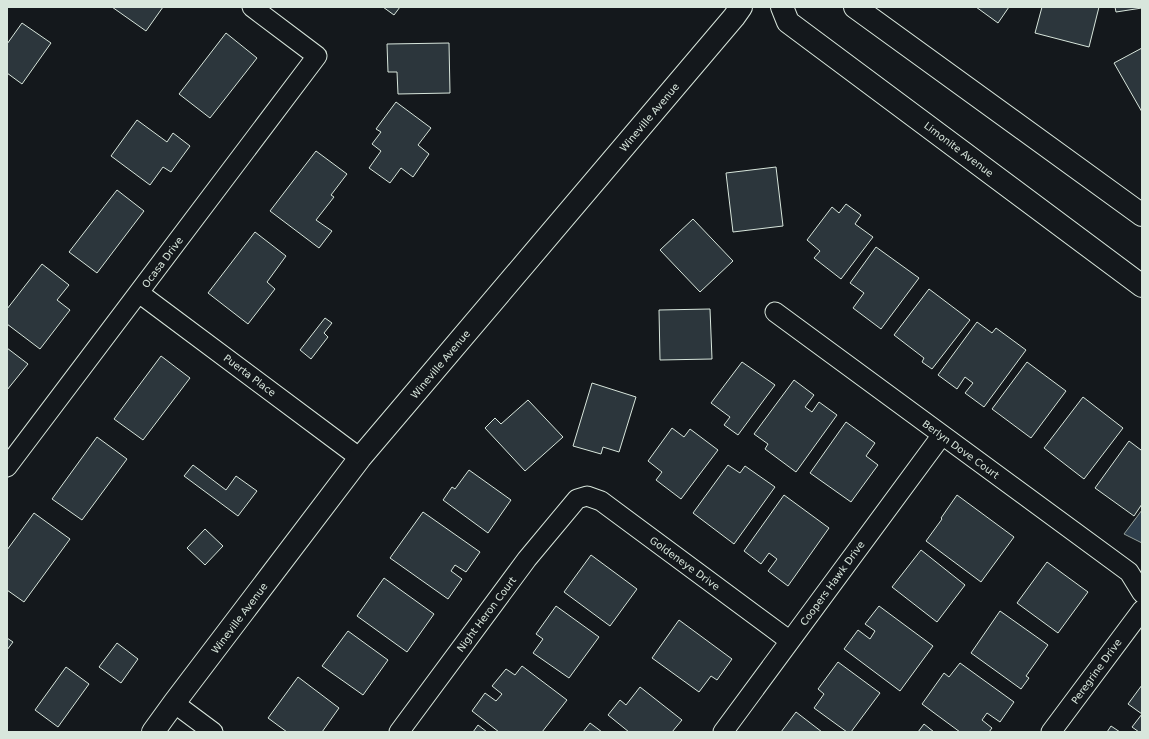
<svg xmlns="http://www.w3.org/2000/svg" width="1149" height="739" font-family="'DejaVu Sans',sans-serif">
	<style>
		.water { fill: #2f3f4d; stroke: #939e99 }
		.building { fill: #2c363c; stroke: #d8e6dc }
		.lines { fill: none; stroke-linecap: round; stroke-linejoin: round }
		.minor-casing { stroke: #d8e6dc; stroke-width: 21 }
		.secondary-casing { stroke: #d8e6dc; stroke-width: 24 }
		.primary-casing { stroke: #d8e6dc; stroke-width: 24 }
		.minor { stroke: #14181c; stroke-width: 19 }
		.secondary { stroke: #14181c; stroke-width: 22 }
		.primary { stroke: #14181c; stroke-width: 22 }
		.labels { text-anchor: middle; stroke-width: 3; stroke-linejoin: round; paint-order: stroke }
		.street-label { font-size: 10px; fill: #d8e6dc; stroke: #14181c }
	</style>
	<rect width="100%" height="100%" fill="#14181c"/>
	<!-- water -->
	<path class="water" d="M1142 510V543L1124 534Z"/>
	<!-- building -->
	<path class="building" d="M112 7H163L146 31Z
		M383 7H400L394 15Z
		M976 7H1009L998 23Z
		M1042 7H1099L1089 47 1035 33Z
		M1115 7H1142V8L1116 12Z
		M22 23 51 43 22 84 7 73V44Z
		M226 33 257 58 210 118 179 94Z
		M449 43 450 93 398 94 397 72H388L387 44Z
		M1142 48V112L1114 63Z
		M396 102 431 128 418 145 429 154 413 177 401 168 390 183 369 168 381 151 372 144 381 132 376 129Z
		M137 120 167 142 173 133 190 146 171 172 163 167 150 185 111 156Z
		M316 151 347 174 331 195 334 197 316 220 332 231 319 248 270 211Z
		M776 167 783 226 733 232 726 173Z
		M117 190 144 211 97 273 69 252Z
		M846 204 861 215 855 224 873 237 841 279 814 258 820 251 807 240 832 207 839 213Z
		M693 219 733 261 700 292 660 250Z
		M255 232 286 256 267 282 275 289 248 324 208 293Z
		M876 247 919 278 881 329 853 308 864 293 850 283Z
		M42 264 69 285 57 300 70 310 40 349 7 324V309Z
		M929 289 970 320 932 369 922 362 924 358 894 335Z
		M710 309 712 359 660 360 659 310Z
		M325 318 332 323 324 333 328 337 311 359 300 350Z
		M977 322 992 333 996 328 1026 350 984 407 965 393 973 383 965 377 957 389 938 375Z
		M7 348 28 364 7 390Z
		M161 356 190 378 143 440 114 419Z
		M742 362 775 385 738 435 724 425 730 417 711 403Z
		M1027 362 1066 391 1031 438 992 409Z
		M794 380 814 395 805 407 812 412 819 402 837 415 796 472 765 449 768 444 754 434Z
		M592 383 636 397 619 452 603 447 601 454 573 446Z
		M1083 397 1123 428 1084 479 1044 448Z
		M528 400 563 437 525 471 485 428 495 418 501 424Z
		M846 422 875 443 866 456 878 465 851 502 810 473Z
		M672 428 684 437 690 429 718 450 681 499 656 480 662 472 648 461Z
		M97 437 127 459 82 520 52 499Z
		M1129 441 1141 450 1142 448V504L1134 516 1095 488Z
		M193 465 226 490 236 476 257 491 238 516 184 476Z
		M728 465 740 473 745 466 775 487 734 544 693 513Z
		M469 470 511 500 488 533 443 500 452 487 455 489Z
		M784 495 829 528 788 586 768 571 777 559 769 553 761 564 744 551Z
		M957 495 1014 537 981 582 926 541 942 519 941 518Z
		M423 512 480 552 466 572 455 565 451 571 462 579 448 599 390 558Z
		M34 513 70 539 24 602 7 590V550Z
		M205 529 223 546 205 565 187 548Z
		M921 550 965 585 937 622 892 587Z
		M591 555 637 589 610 626 564 592Z
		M1047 562 1088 592 1058 633 1017 603Z
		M384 578 434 614 407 652 357 616Z
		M556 606 599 637 569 678 533 653 543 639 536 634Z
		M879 606 933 646 900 691 844 649 858 630 870 639 875 631 865 624Z
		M1000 611 1048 645 1026 676 1029 678 1021 689 971 653Z
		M679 620 732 659 717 680 711 676 699 692 652 658Z
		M348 631 388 660 363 695 322 666Z
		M7 638 13 642 7 650Z
		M117 643 138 659 121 683 99 667Z
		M838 662 880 693 851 732H847L814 708 824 694 818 689Z
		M960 663 1014 702 1000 722 987 713 982 720 992 728 989 732H960L922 704 944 673 949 677Z
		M522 666 567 700 542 732H499L472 711 485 693 496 701 502 694 492 686 506 669 515 675Z
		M66 667 89 684 58 727 35 710Z
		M298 677 339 708 322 732H287L268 718Z
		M1142 685V714L1128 704Z
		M640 687 682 720 672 732H629L608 715 620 700 626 705Z
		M796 712 822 732H781Z
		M1142 714V732H1139L1132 727Z
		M590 723 602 732H583Z
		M924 724 934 732H918Z
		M478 725 487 732H473Z
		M1111 726 1120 732H1107Z"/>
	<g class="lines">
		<!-- minor casing -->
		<g class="minor-casing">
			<path id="minor" d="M139 293 360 458
				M775 312 1129 572 1142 593
				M7 467 317 56 252 7
				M174 703 213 732
				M399 732 527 559 577 499 587 496 601 501 790 641
				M723 732 942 435
				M1051 732 1142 610"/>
		</g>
		<!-- secondary casing -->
		<g class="secondary-casing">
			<path id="secondary" d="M153 732 174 703 360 458 734 17 741 7"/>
		</g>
		<!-- primary casing -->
		<g class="primary-casing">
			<path id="primary" d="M782 7 788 22 1142 286
				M855 7 1142 215"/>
		</g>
		<!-- minor -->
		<use href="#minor" class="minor"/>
		<!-- secondary -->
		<use href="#secondary" class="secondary"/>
		<!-- primary -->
		<use href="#primary" class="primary"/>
	</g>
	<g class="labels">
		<!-- street labels -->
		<g class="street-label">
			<text transform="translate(649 117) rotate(-50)" y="4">Wineville Avenue</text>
			<text transform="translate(959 149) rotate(37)" y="4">Limonite Avenue</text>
			<text transform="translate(162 262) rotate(-53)" y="4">Ocasa Drive</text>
			<text transform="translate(440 364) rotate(-50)" y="4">Wineville Avenue</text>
			<text transform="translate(250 375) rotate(37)" y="4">Puerta Place</text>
			<text transform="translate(961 449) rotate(36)" y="4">Berlyn Dove Court</text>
			<text transform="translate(685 563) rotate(36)" y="4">Goldeneye Drive</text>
			<text transform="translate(832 583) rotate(-54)" y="4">Coopers Hawk Drive</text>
			<text transform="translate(486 614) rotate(-53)" y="4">Night Heron Court</text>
			<text transform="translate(239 618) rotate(-53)" y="4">Wineville Avenue</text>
			<text transform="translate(1096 671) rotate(-54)" y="4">Peregrine Drive</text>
		</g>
	</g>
	<!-- border -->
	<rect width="1149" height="739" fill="none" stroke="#d8e6dc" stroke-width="16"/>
</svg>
